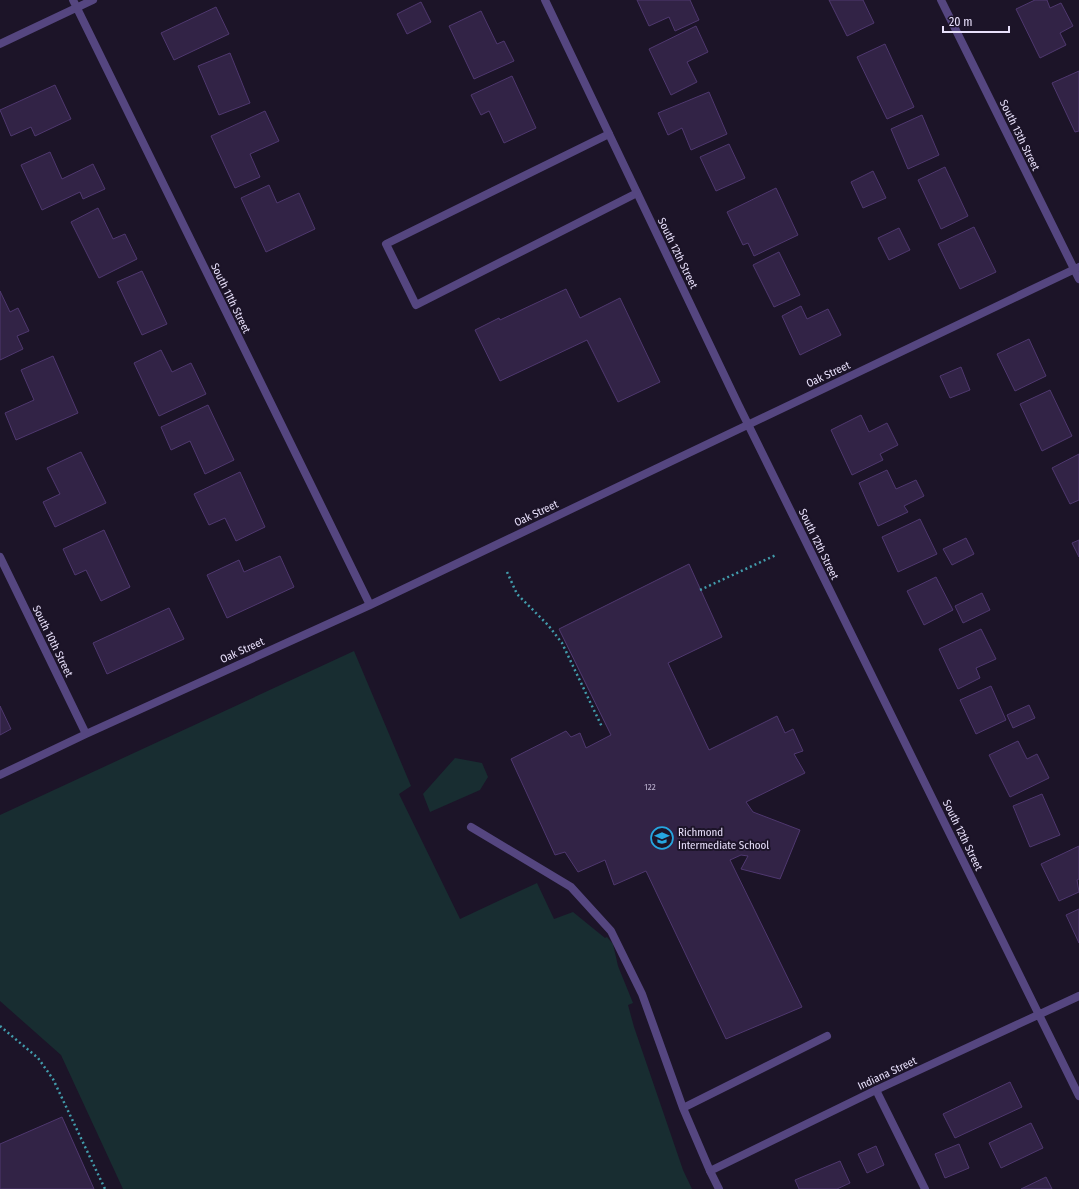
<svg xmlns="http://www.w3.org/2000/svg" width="1079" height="1189" font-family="'Fira Sans Condensed',sans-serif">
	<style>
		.green { fill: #182d31 }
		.building { fill: #322346; stroke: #4f386f }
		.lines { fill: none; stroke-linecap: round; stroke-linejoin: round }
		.path { stroke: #429cac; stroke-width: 2.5; stroke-dasharray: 2 3; stroke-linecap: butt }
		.service { stroke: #554680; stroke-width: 8 }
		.minor { stroke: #554680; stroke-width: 8 }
		.labels { text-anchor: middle; stroke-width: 4; stroke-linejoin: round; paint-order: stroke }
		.number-label { font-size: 9px; fill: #bab1ce }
		.street-label { font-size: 11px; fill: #e8e0fb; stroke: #1c1428 }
		.poi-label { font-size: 11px; fill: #e8e0fb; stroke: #1c1428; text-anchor: start }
	</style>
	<rect width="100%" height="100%" fill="#1c1428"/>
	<!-- green -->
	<path class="green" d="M354 651 411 786 399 794 460 919 537 883 554 919 573 912 605 938 607 937 613 944 618 966 633 1003 628 1005 634 1027 683 1170 692 1189H123L61 1055 0 1001V815Z
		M455 758 482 763 488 777 480 790 430 812 423 794Z"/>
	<!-- building -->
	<path class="building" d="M637 0H690L699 20 675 31 669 17 649 26Z
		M829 0H863L874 23 847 36Z
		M1035 0H1047L1050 8 1061 3 1073 26 1060 33 1066 45 1040 58 1016 9Z
		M421 2 431 22 407 34 397 14Z
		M216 7 229 34 174 60 161 33Z
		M481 11 497 44 504 41 514 61 474 79 449 26Z
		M696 26 708 52 687 62 697 82 671 95 649 49Z
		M885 44 914 107 887 119 857 57Z
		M230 53 250 103 219 115 198 66Z
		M1079 71V131L1075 132 1052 83Z
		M512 76 536 128 504 143 489 111 481 115 471 95Z
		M55 85 71 119 35 136 31 127 11 136 0 110Z
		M709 92 727 134 691 150 682 128 668 135 658 113Z
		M265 111 279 141 250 154 260 177 235 188 211 136Z
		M922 115 939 155 908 169 891 129Z
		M729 144 745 178 716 191 700 157Z
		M50 152 62 179 93 164 105 189 83 199 80 192 42 210 21 165Z
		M945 167 968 216 941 229 918 180Z
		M873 171 886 198 863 208 851 182Z
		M269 185 277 203 299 193 315 229 266 252 241 198Z
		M776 188 798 235 754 256 748 243 743 245 727 212Z
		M98 208 113 239 125 234 137 259 99 278 71 222Z
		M974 227 996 272 960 289 938 244Z
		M899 228 910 250 889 260 878 238Z
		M779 252 800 295 774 307 753 265Z
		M142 271 167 324 142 335 117 282Z
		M566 289 580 318 620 298 660 382 618 402 587 340 500 381 475 330 499 318 500 320Z
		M0 291 10 312 18 308 29 331 17 336 23 349 0 360Z
		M801 306 807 319 828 309 841 335 800 355 782 316Z
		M1029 339 1046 376 1015 391 997 354Z
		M161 350 172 372 191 363 206 394 159 416 134 363Z
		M53 356 78 413 16 440 5 413 34 400 21 370Z
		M961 367 970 390 950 398 940 376Z
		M1050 390 1072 436 1042 451 1020 404Z
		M208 405 234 460 205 474 190 441 171 450 161 427Z
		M861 415 869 432 887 423 898 445 880 454 883 460 852 475 831 430Z
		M81 452 106 503 55 527 43 502 60 494 47 468Z
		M1079 454V500L1070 504 1052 468Z
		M887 470 896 489 916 480 924 496 904 506 908 512 878 526 859 483Z
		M240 472 265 527 236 541 225 518 209 525 194 494Z
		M920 519 937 554 898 572 882 537Z
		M104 530 130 587 101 601 86 570 75 575 63 549Z
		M966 538 974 554 952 565 943 549Z
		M1079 540V557L1072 543Z
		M280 556 294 587 227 618 207 575 239 560 244 572Z
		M689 564 722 637 668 663 709 750 777 716 785 733 793 729 803 751 794 754 805 773 746 802 753 812 800 830 780 879 741 869 748 856 741 855 730 860 802 1007 726 1039 646 871 614 885 605 860 578 872 565 852 555 855 511 759 566 731 571 737 580 733 586 748 611 735 559 629Z
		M936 577 953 610 924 625 907 591Z
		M982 593 990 610 963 623 955 606Z
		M169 608 184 639 107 674 93 643Z
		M981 629 996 659 976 668 980 678 958 689 939 649Z
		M991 686 1006 720 976 734 960 700Z
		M1029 705 1035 718 1013 728 1007 715Z
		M0 706 11 729 0 735Z
		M1018 741 1027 759 1037 754 1049 778 1010 797 989 755Z
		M1042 794 1060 835 1030 847 1013 806Z
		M1079 846V879L1077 880 1079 892 1059 901 1041 864Z
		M1079 909V943L1066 915Z
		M1010 1082 1022 1107 955 1138 943 1114Z
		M62 1117 94 1189H0V1144Z
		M1031 1123 1043 1148 1001 1168 989 1143Z
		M959 1144 969 1168 945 1178 935 1154Z
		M876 1146 884 1165 867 1173 858 1154Z
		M840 1161 850 1183 837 1189H799L795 1180Z
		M1046 1177 1052 1189H1021Z"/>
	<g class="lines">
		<!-- path -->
		<path class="path" d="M507 572 517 594 548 625 562 643 602 727
			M700 590 776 555
			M0 1026 38 1058 53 1079 105 1189"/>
		<!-- service -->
		<path class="service" d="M609 134 386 244 416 305 637 193
			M471 827 571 887 611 931 642 994 683 1108
			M876 1090 925 1189
			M710 1171 683 1108 827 1036"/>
		<!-- minor -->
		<path class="minor" d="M73 0 370 605
			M545 0 738 404 1079 1096
			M941 0 1079 279
			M0 44 93 0
			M0 557 86 734
			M0 775 86 734 370 605 1079 267
			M719 1189 710 1171 876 1090 1079 996"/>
	</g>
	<!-- icons -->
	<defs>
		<g id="school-ring" transform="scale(1.15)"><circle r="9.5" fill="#1c1428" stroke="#26a6e0" stroke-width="1.5"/><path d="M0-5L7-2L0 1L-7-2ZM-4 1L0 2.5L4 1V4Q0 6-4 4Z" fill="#26a6e0"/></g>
	</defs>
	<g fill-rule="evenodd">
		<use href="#school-ring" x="662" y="838"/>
	</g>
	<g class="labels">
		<!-- number labels -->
		<g class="number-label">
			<text x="650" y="790">122</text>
		</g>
		<!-- street labels -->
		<g class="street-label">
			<text transform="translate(1020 135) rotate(64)" y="4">South 13th Street</text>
			<text transform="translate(678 253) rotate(64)" y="4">South 12th Street</text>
			<text transform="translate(231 298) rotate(64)" y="4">South 11th Street</text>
			<text transform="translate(828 374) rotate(-25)" y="4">Oak Street</text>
			<text transform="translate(536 513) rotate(-25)" y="4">Oak Street</text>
			<text transform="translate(819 544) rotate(64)" y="4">South 12th Street</text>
			<text transform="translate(53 641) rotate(64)" y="4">South 10th Street</text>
			<text transform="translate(242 650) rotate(-24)" y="4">Oak Street</text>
			<text transform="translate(963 835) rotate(64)" y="4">South 12th Street</text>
			<text transform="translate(887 1073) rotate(-25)" y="4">Indiana Street</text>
		</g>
		<!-- poi labels -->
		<g class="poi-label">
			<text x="678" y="836">Richmond<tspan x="678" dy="13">Intermediate School</tspan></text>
		</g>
	</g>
	<!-- scale -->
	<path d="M943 26v6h66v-6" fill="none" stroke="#e8e0fb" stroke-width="2"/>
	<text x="949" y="26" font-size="12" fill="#e8e0fb" stroke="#1c1428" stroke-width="3" paint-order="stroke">20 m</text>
</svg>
